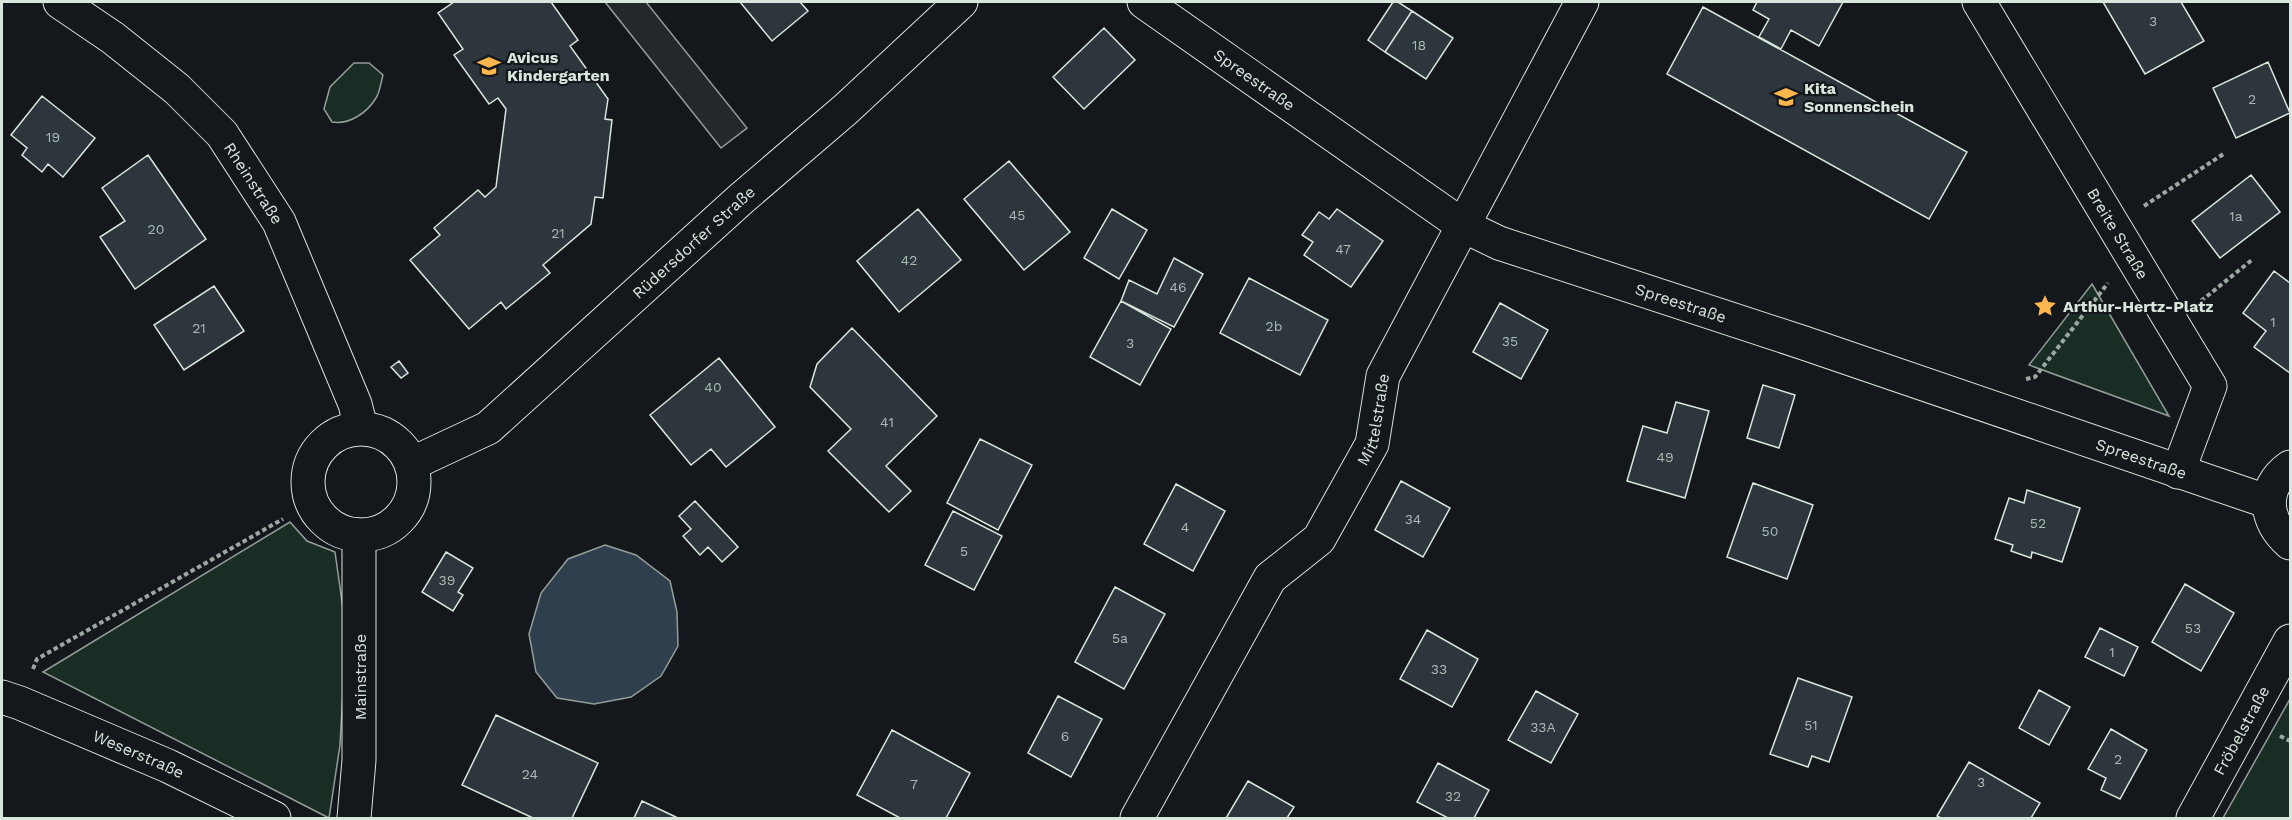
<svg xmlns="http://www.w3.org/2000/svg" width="2292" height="820" font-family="'Work Sans',sans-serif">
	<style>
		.green { fill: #1a2d24; stroke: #939e99; stroke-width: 1.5 }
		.parking { fill: #24282b; stroke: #939e99; stroke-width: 1.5 }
		.water { fill: #2f3f4d; stroke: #939e99; stroke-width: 1.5 }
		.building { fill: #2c363c; stroke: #d8e6dc; stroke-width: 1.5 }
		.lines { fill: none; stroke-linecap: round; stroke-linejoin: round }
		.minor-casing { stroke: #d8e6dc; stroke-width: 35 }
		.path { stroke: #9da8a2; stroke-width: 4; stroke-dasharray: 4.5 3; stroke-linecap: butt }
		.minor { stroke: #14181c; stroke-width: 33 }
		.labels { text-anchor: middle; stroke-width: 4.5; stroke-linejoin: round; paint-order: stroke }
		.number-label { font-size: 14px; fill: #adbab4 }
		.poi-label { font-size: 16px; font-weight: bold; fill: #d8e6dc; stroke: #14181c; text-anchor: start }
		.street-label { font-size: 16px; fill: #d8e6dc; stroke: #14181c }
	</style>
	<rect width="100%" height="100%" fill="#14181c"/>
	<!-- green -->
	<path class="green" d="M354 63H369L383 75C381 82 380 92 376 98 367 113 349 125 332 122L324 109 330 87Z
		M2092 284 2169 416 2029 365Z
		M290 522 307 541 335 552 343 609 344 673 340 745 329 818 43 672Z
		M2290 699V818H2223Z"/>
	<!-- parking -->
	<path class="parking" d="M605 2H646L747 128 721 148Z"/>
	<!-- water -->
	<path class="water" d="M605 545 636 555 670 581 677 612 678 646 661 676 631 697 594 704 557 698 536 672 529 634 541 593 568 559Z"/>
	<!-- building -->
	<path class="building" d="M454 2H551L578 40 570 46 608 99 605 119 612 120 603 198 595 197 591 224 543 265 550 273 506 309 501 302 469 329 410 260 440 235 434 228 478 190 485 197 496 187 506 109 498 98 489 104 454 55 463 49 438 13Z
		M740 2H800L808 11 772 41Z
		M1393 2H1398L1412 11 1385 52 1368 40Z
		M1757 2H1843L1819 46 1791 30 1781 49 1759 37 1769 19 1753 10Z
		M2103 2H2181L2204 41 2145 74Z
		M1703 7 1967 152 1929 219 1667 74Z
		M1412 11 1453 38 1426 79 1385 52Z
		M1104 28 1135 60 1084 109 1053 77Z
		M2268 62 2290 113 2236 138 2213 88Z
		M42 96 95 138 63 177 48 164 42 172 22 155 27 148 11 135Z
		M148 155 206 239 135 289 100 237 125 221 102 188Z
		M1009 161 1070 232 1024 270 964 199Z
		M2251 175 2280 212 2220 258 2192 221Z
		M918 209 961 260 899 312 857 261Z
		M1112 209 1147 230 1119 279 1084 258Z
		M1337 209 1383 241 1351 287 1304 255 1313 242 1302 235 1319 212 1329 219Z
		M1174 258 1203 274 1174 327 1121 301 1129 280 1157 294Z
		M2274 271 2290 283V373L2254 347 2266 331 2243 313Z
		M1249 278 1328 320 1300 375 1220 333Z
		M214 286 244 331 184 370 154 325Z
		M1121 301 1171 329 1140 385 1090 357Z
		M1500 303 1548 330 1521 379 1473 352Z
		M852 328 937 416 886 466 911 491 889 512 828 451 851 429 810 387 817 364Z
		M719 358 775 427 726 467 711 449 691 465 650 415Z
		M399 361 408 373 401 378 391 367Z
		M1763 385 1795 395 1779 448 1747 438Z
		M1676 402 1709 411 1685 498 1627 481 1643 426 1667 433Z
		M980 439 1032 465 998 530 947 503Z
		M1401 481 1450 508 1423 557 1375 530Z
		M1753 483 1813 505 1787 579 1727 557Z
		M1176 484 1225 511 1193 571 1144 544Z
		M2027 490 2080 508 2062 562 2032 552 2031 558 2011 551 2013 545 1995 539 2009 498 2024 503Z
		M695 501 738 547 722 562 708 547 700 555 683 536 691 529 679 516Z
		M953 511 1002 536 974 590 925 565Z
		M446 552 473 568 458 592 463 595 453 611 422 592Z
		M2185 584 2234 613 2201 671 2152 642Z
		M1115 587 1165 614 1124 689 1075 662Z
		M2100 628 2138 647 2124 676 2085 657Z
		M1427 630 1478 659 1452 707 1400 679Z
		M1798 678 1852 697 1829 762 1812 756 1808 767 1770 754Z
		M2039 690 2070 707 2049 745 2019 728Z
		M1536 691 1578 714 1551 763 1508 740Z
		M1058 696 1102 719 1071 777 1028 753Z
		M496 715 598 763 572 818H533L462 785Z
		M2111 729 2147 750 2120 799 2101 790 2106 778 2088 769Z
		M892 730 970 773 946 818H900L857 795Z
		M1969 762 2040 803 2031 818H1941L1937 816Z
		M1438 763 1489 790 1474 818H1448L1417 802Z
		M1248 781 1294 807 1287 818H1226Z
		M642 801 678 818H634Z"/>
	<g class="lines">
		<!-- minor casing -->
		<g class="minor-casing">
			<g id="minor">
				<path id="s1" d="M60 2 113 38 177 89 222 134 279 222 355 404 361 428"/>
				<path id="s2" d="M1144 2 1462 225 1499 243 1804 343 2269 502"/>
				<path id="s3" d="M1979 2 2210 386 2178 472"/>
				<circle cx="361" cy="482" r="53"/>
				<path id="s4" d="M411 464 488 428 742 198 846 109 961 2"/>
				<path d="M2290 467C2260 488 2265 521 2290 543"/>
				<path id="s5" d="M2 697 20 703 168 766 274 818"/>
				<path d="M354 818 359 760V535"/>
				<path id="s6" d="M1137 818 1270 578 1319 539 1372 444 1383 376 1582 2"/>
				<path id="s7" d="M2193 818 2290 641"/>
			</g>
		</g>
		<!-- path -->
		<path class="path" d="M2144 206 2225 153
			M2201 301 2253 259
			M2026 379 2035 377 2108 283
			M33 669 37 659 283 519
			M2280 736 2290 741"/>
		<!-- minor -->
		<use href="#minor" class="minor"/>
	</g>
	<!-- icons -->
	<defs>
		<g id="school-bare" transform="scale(1.8)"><path d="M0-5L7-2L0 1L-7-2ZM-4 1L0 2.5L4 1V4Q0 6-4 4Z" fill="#ffb74d" stroke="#14181c" stroke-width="2.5" paint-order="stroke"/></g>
		<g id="sight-bare" transform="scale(1.8)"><path d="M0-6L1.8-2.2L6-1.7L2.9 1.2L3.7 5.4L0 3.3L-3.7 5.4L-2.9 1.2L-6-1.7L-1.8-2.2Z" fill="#ffb74d" stroke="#14181c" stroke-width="2.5" paint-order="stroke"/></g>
	</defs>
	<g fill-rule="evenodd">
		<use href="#school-bare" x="489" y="66"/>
		<use href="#school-bare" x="1786" y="97"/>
		<use href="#sight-bare" x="2045" y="306"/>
	</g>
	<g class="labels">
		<!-- number labels -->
		<g class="number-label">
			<text x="2153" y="26">3</text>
			<text x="1419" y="50">18</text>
			<text x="2252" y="104">2</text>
			<text x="53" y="142">19</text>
			<text x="1017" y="220">45</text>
			<text x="2236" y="221">1a</text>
			<text x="156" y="234">20</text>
			<text x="558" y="238">21</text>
			<text x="1343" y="254">47</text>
			<text x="909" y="265">42</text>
			<text x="1178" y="292">46</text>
			<text x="2273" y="327">1</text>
			<text x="1274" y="331">2b</text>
			<text x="199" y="333">21</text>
			<text x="1510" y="346">35</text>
			<text x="1130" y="348">3</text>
			<text x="713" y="392">40</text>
			<text x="887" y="427">41</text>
			<text x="1665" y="462">49</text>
			<text x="1413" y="524">34</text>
			<text x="2038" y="528">52</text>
			<text x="1185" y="532">4</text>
			<text x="1770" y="536">50</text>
			<text x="964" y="556">5</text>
			<text x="447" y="585">39</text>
			<text x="2193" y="633">53</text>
			<text x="1120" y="643">5a</text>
			<text x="2112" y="657">1</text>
			<text x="1439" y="674">33</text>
			<text x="1811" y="730">51</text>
			<text x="1543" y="732">33A</text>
			<text x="1065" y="741">6</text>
			<text x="2118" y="764">2</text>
			<text x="530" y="779">24</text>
			<text x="1981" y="787">3</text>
			<text x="914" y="789">7</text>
			<text x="1453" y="801">32</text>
		</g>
		<!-- poi labels -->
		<g class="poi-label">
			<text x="507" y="63">Avicus<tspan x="507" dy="18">Kindergarten</tspan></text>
			<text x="1804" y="94">Kita<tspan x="1804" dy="18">Sonnenschein</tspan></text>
			<text x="2063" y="312">Arthur-Hertz-Platz</text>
		</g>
		<!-- street labels -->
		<g class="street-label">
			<text dy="6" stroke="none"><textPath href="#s2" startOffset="135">Spreestraße</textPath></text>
			<text dy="6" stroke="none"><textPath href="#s1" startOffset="268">Rheinstraße</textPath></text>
			<text dy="6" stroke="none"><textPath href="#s3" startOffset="270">Breite Straße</textPath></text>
			<text dy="6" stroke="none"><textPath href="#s4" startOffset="362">Rüdersdorfer Straße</textPath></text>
			<text dy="6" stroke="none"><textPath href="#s2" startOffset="621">Spreestraße</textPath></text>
			<text dy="6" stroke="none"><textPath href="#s6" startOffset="470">Mittelstraße</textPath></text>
			<text dy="6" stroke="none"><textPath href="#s2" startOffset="1107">Spreestraße</textPath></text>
			<text transform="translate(360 677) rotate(-90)" y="6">Mainstraße</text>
			<text dy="6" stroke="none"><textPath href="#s7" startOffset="100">Fröbelstraße</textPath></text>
			<text dy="6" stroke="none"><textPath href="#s5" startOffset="148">Weserstraße</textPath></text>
		</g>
	</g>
	<!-- border -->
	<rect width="2292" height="820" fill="none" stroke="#d8e6dc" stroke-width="6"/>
</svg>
